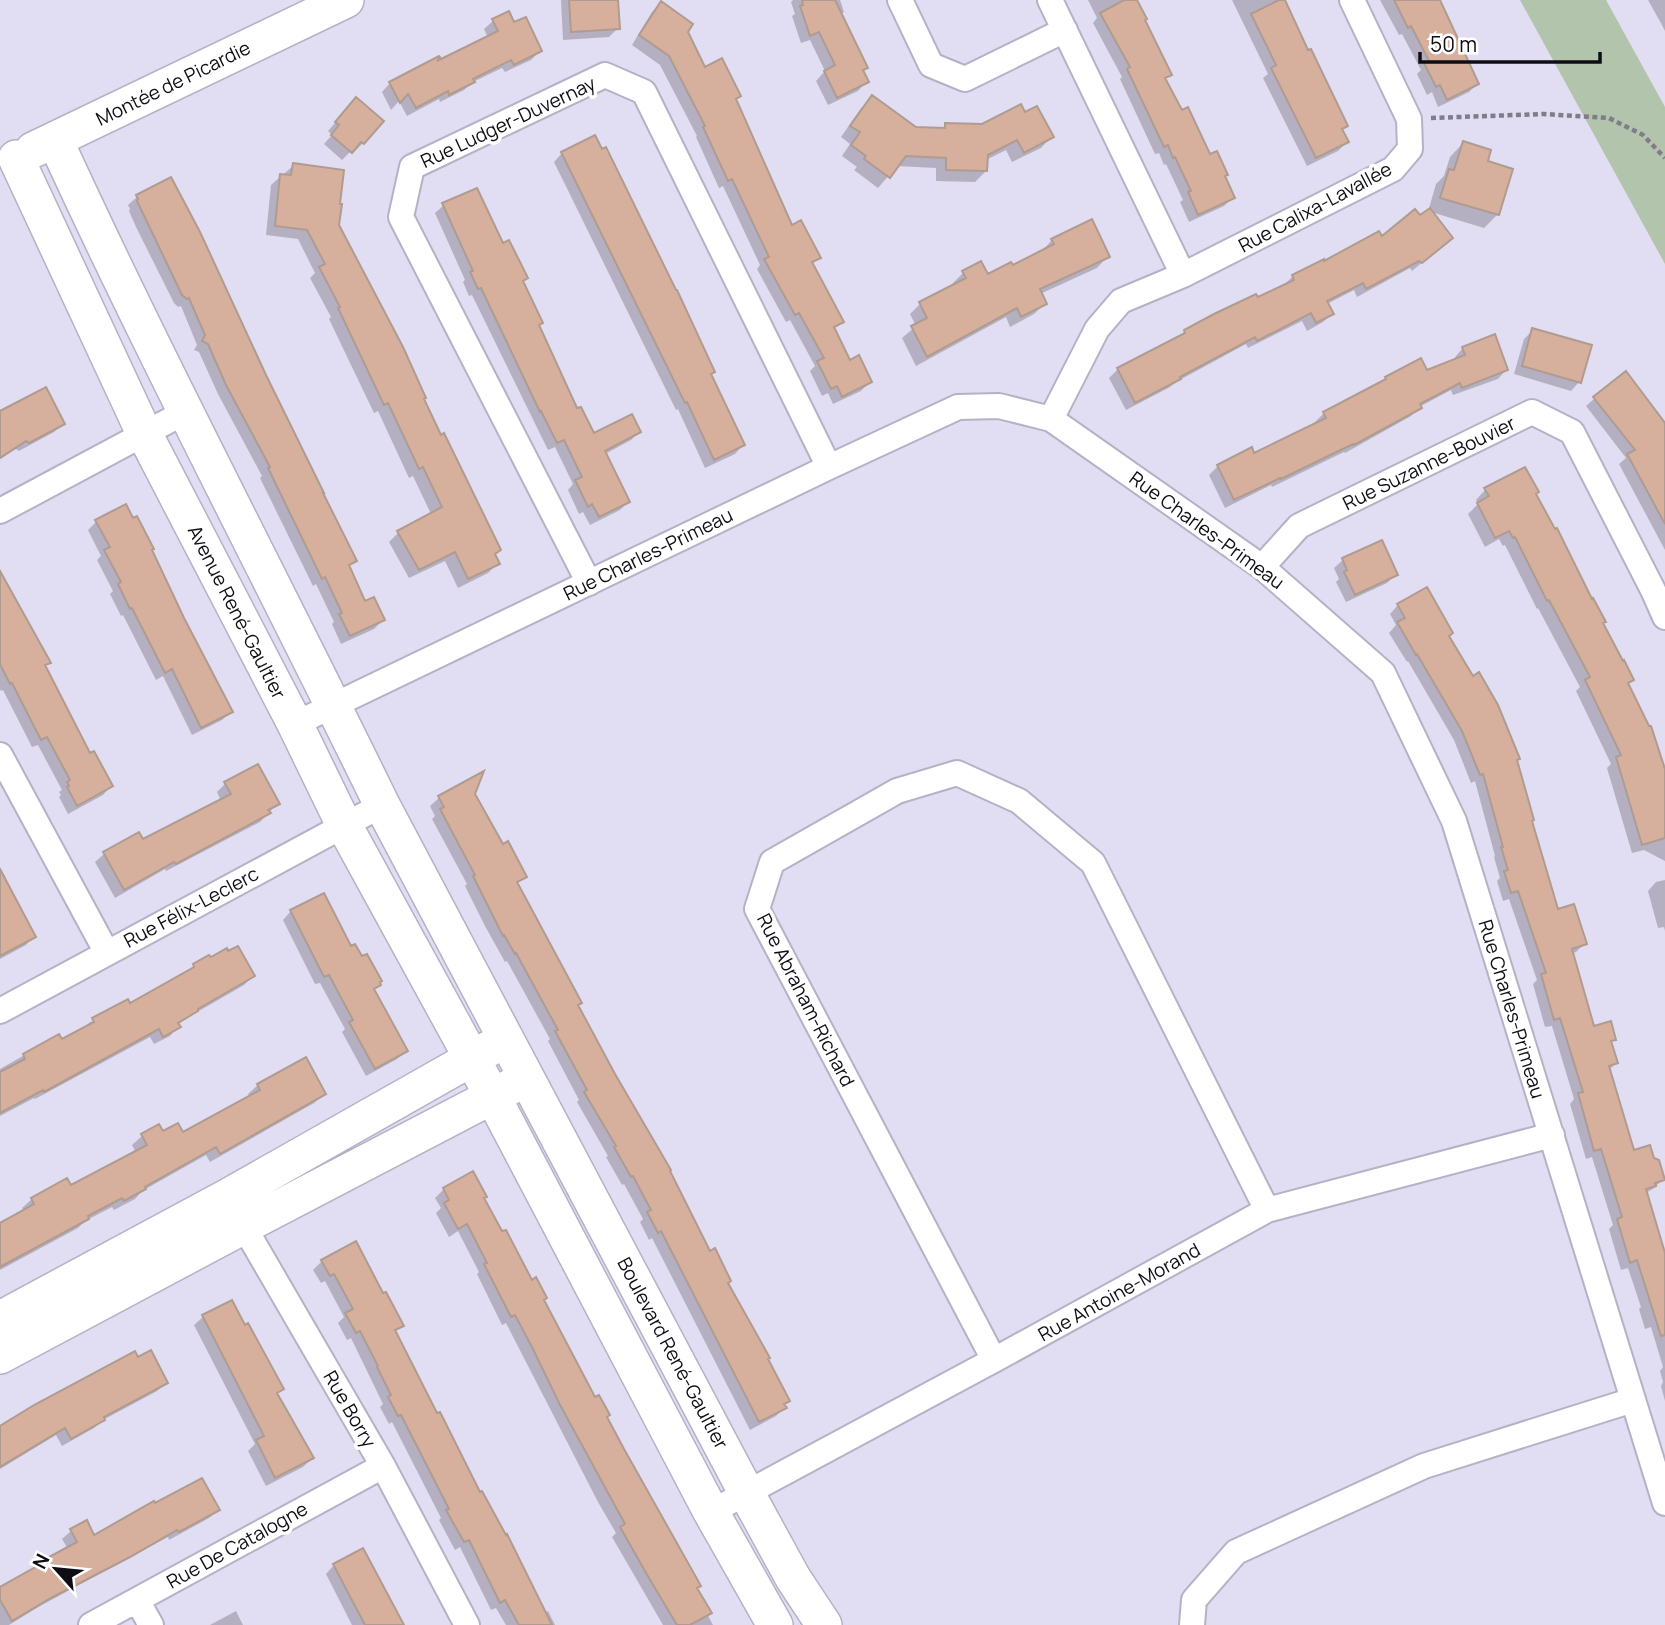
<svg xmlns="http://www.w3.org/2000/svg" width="1665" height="1625" font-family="Manrope,sans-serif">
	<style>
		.green { fill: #b2c4ac }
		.shadow { fill: #0003 }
		.building { fill: #d7b09d; stroke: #b09b90; stroke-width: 2 }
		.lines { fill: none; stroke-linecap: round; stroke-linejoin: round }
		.street-casing { stroke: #b5b1c6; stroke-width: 28 }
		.secondary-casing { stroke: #b5b1c6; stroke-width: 38 }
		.path { stroke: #807d8b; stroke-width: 4.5; stroke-dasharray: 5 3.5; stroke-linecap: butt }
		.street { stroke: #fff; stroke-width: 24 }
		.secondary { stroke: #fff; stroke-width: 35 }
		.labels { text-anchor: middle; stroke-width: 7; stroke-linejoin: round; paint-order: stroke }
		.street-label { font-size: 19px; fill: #0f0d14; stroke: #fff }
	</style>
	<rect width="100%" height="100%" fill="#e1ddf2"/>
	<!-- green -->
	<path class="green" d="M1520 0H1606L1665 107V264Z"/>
	<!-- shadow -->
	<path class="shadow" d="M561 0H616L618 28 609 37 563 40Z
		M793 0H840L844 12 840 15 866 67 861 72 866 82 858 91 828 105 816 81 825 71 810 40 801 43 792 16 795 14 791 2Z
		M1088 0H1135L1143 20 1170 74 1164 80 1181 113 1223 177 1233 197 1224 206 1189 222 1180 202 1183 200 1166 164 1164 165 1159 153 1155 154 1120 79 1122 77 1093 23 1097 18Z
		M1232 0H1283L1346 126 1341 130 1347 142 1338 151 1307 166 1263 78 1268 74Z
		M1380 0H1438L1477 84 1469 92 1438 107 1432 92 1427 95 1417 74 1421 70 1402 34 1399 35Z
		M1648 0H1665V31L1662 25Z
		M661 4 686 32 704 69 739 96 735 101 791 227 818 258 811 265 841 321 834 329 849 362 870 382 861 391 833 404 828 393 822 396 810 371 815 366 790 320 786 322 757 269 760 265 723 186 719 188 696 137 697 136 660 65 632 45 652 12Z
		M493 21 514 25 540 51 531 60 505 72 502 68 473 82 464 90 440 102 439 99 407 116 399 101 391 110 382 92 390 83 488 38 484 29Z
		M872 97 916 128 941 130 946 124 983 126 1024 114 1051 137 1041 148 1012 162 1006 150 986 160V171L975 182 936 181V168L897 166 878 188 854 170 857 167 842 156 850 144 841 137 861 108Z
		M348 108 363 143 354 152 352 150 342 160 324 144 332 135 328 131Z
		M1463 143 1486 163 1498 214 1484 228 1431 212 1451 238 1412 271 1410 268 1357 297 1354 290 1327 304 1332 314 1323 322 1307 331 1302 321 1248 348 1246 344 1176 382 1170 387 1126 410 1109 378 1118 369 1178 338 1185 332 1284 285 1293 276 1381 238 1420 218 1428 212 1436 184 1444 176 1450 157Z
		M562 153 710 375 743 445 735 454 705 468 678 409 676 410 554 162Z
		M294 165 338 225 422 400 497 564 488 573 458 588 445 561 409 578 389 542 399 532 431 514 413 476 409 478 378 411 374 413 329 319 331 317 310 278 315 273 298 239 266 235 271 185Z
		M137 197 265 376 355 561 348 567 364 603 383 620 374 629 341 644 332 624 334 622 316 584 313 586 260 478 262 476 218 394 199 352 194 350 197 345 181 306 178 307 174 303 136 227 129 211 130 209 128 205Z
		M444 205 522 282 541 323 537 327 576 411 593 436 639 432 631 440 605 454 628 502 620 510 590 525 583 512 579 514 568 490 573 484 555 447 548 450 472 295 469 296 463 282 465 280 435 213Z
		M1052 240 1107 257 1097 268 1040 294 1045 303 1034 314 1010 327 1006 317 916 366 902 338 916 326 910 314 920 304 954 286 953 283 963 273 987 276 1012 267 1042 251Z
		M1533 330 1579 382 1571 391 1514 374 1524 339Z
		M1463 348 1506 370 1498 379 1453 395 1451 390 1419 407 1411 416 1345 453 1344 452 1272 487 1271 485 1225 508 1209 475 1218 466 1253 455 1316 424 1315 422 1324 413 1380 384 1386 378 1426 372 1456 360 1455 357Z
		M1595 398 1665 426V550L1619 464 1626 458 1586 406Z
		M0 413 63 424 54 432 19 451 16 449 0 459Z
		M1485 490 1535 494 1601 624 1632 680 1627 684 1665 774V861L1644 850 1632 853 1607 768 1611 764 1576 691 1580 687 1538 608 1537 609 1505 545 1503 546 1499 539 1485 547 1468 514 1478 504 1476 500Z
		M97 521 150 551 231 712 222 720 192 735 163 676 156 680 123 615 121 616 110 594 113 591 97 560 101 556 88 530Z
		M1343 560 1396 574 1387 583 1346 602 1336 582 1339 579 1334 568Z
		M1398 605 1448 636 1515 761 1531 821 1557 911 1585 943 1576 952 1571 954 1593 1029 1614 1039 1610 1043 1616 1063 1608 1071 1632 1152 1663 1179 1654 1188 1646 1193 1665 1259V1401L1661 1386 1663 1382 1660 1371 1663 1367 1651 1327 1645 1329 1639 1309 1641 1307 1628 1268 1621 1270 1609 1229 1613 1225 1592 1157 1586 1159 1570 1104 1574 1099 1552 1026 1545 1027 1533 984 1537 980 1509 899 1503 901 1497 881 1500 878 1494 857 1495 856 1475 781 1471 783 1454 740 1408 661 1407 662 1389 633 1396 625 1390 614Z
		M0 619 49 662 44 667 90 756 111 786 103 795 68 814 59 797 61 795 59 792 62 790 38 745 32 747 3 690 1 691 0 689Z
		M481 775 473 794 502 847 525 876 517 884 577 1006 668 1171 788 1400 783 1405 784 1408 776 1416 750 1430 652 1238 649 1240 640 1222 643 1219 624 1184 622 1185 606 1157 608 1156 577 1102 579 1100 548 1041 550 1039 507 961 505 962 485 926 465 886 467 884 432 819 435 816 430 806 439 798Z
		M225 784 278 803 260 822 166 871 165 869 115 898 95 862 104 854 142 842 221 801 217 792Z
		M0 867 6 878 4 881 34 936 26 945 0 959Z
		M1665 880V931L1664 927 1658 928 1648 891 1656 882Z
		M291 911 350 949 379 985 373 991 406 1050 397 1059 366 1076 342 1032 345 1029 320 983 315 984 283 920Z
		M194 966 253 976 244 985 192 1015 177 1025 178 1027 170 1036 154 1044 150 1037 35 1099 34 1098 0 1116V1069L58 1036 61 1041 84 1028 91 1021 97 1030 95 1019H93L129 1005 186 974Z
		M258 1085 324 1094 314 1103 210 1162 206 1155 142 1191 135 1199 114 1210 112 1207 85 1221 78 1228 0 1270V1225L24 1211 22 1208 32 1199 71 1188 136 1153 132 1145 142 1136 158 1126 162 1134H182L250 1097 248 1094Z
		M444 1189 482 1199 543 1301 713 1625H663L612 1537 616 1533 598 1502 506 1323 502 1325 477 1274 479 1272 458 1231 449 1237 436 1213 441 1208 435 1198Z
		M322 1261 382 1296 402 1325 394 1333 479 1494 544 1613 548 1611 555 1625H506L496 1608 491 1610 460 1547 455 1550 439 1520 441 1518 392 1422 389 1424 380 1407 383 1404 351 1338 347 1340 338 1323 344 1317 325 1281 321 1283 313 1270Z
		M231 1302 282 1389 276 1394 312 1458 303 1467 266 1486 248 1451 255 1444 194 1325 203 1317Z
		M166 1383 157 1391 101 1421 94 1428 62 1446 56 1435 0 1469V1428Z
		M218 1510 209 1518 169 1540 168 1537 40 1606 9 1625H0V1589L33 1570 39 1564 68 1549 62 1539 71 1531 94 1538Z
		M334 1565 403 1625H352L326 1574Z
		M236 1611 243 1625H210Z"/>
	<!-- building -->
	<path class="building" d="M569 0H618L620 29 571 32Z
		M802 0H835L868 68 863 70 869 82 837 98 824 71 835 65 819 32 810 36 800 6 803 5Z
		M1124 0H1137L1147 19 1145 20 1172 75 1165 78 1182 110 1188 107 1210 154 1217 151 1228 175 1225 176 1235 198 1198 215 1188 192 1191 191 1175 157 1173 158 1168 145 1164 147 1127 69 1130 67 1100 13Z
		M1279 0H1285L1308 50 1311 49 1348 126 1342 129 1349 142 1316 158 1271 68 1276 65 1251 14Z
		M1394 0H1440L1479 84 1447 100 1440 85 1436 87 1424 63 1429 61 1411 26 1408 28Z
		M661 1 693 24 688 32 705 67 722 58 741 96 736 99 792 225 801 220 821 258 812 262 844 322 834 327 850 360 859 355 872 382 842 397 837 386 831 389 817 361 824 358 799 313 795 315 764 259 769 257 732 179 728 181 703 127 705 126 669 56 639 35Z
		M509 11 514 22 526 17 542 51 514 65 511 60 473 79 475 82 449 95 448 91 416 108 408 94 400 103 389 82 439 56 440 57 437 61 498 31 492 19Z
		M872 95 916 127 945 128V123L982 124 1021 104 1025 112 1037 106 1054 137 1024 153 1017 140 988 155 987 171 946 170V158L906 156 890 178 864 159 866 156 851 145 860 132 850 126Z
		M356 97 384 121 364 144 361 142 352 153 331 135 339 125 335 122Z
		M595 135 602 149 606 147 676 290H677L715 372 711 374 745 445 714 460 687 402 685 403 561 152Z
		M1463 141 1491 150 1488 161 1513 169 1499 215 1440 198 1449 169 1454 170Z
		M293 163 344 170 340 204H342L339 225 403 347 426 398 424 399 441 435 444 433 501 550 495 554 500 564 468 579 455 552 419 570 397 531 442 507 423 467 419 469 388 403 384 405 338 308 340 307 319 267 325 264 307 230 275 226 280 174 291 175Z
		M171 177 200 232 266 375 324 493H323L357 561 349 565 365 601 374 597 385 620 350 636 339 614 342 613 325 577 322 579 268 468 270 467 226 385 208 344 202 341 205 335 189 298 187 299 182 295 137 201 138 199 136 195Z
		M477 188 503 243 509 240 528 278 523 281 543 323 539 325 577 408 581 407 594 433 632 414 641 432 605 451 630 502 599 517 592 504 588 507 575 480 582 477 564 440 557 443 541 411 540 412 481 288 478 289 470 272 473 271 442 203Z
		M1430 208 1453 238 1422 263 1419 261 1366 289 1363 283 1327 301 1334 314 1316 323 1311 313 1257 341 1255 337 1180 377 1181 379 1135 403 1117 368 1185 333 1184 330 1214 314 1256 294 1258 297 1294 280 1292 275 1324 259V261L1379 231 1382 236 1415 209 1420 215Z
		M1092 219 1110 257 1040 289 1047 304 1021 317 1017 308 927 357 911 326 927 318 919 302 966 278 962 271 981 261 988 274 1011 262 1013 265 1054 244 1051 239Z
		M1532 328 1592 345 1581 383 1522 366Z
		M1495 334 1508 370 1462 388 1460 383 1420 404 1422 408 1354 445 1353 444 1281 479 1280 478 1234 500 1217 465 1252 447 1254 453 1326 418 1323 412 1386 379 1385 377 1421 358 1427 370 1465 355 1462 347Z
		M1626 371 1665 423V524L1627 454 1635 450 1593 397Z
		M46 387 65 424 29 443 26 441 0 458V411Z
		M1525 467 1539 492 1536 494 1555 529 1557 528 1592 599 1593 598 1606 622 1603 623 1623 661 1624 660 1634 680 1628 683 1649 726H1651L1665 769V838L1642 845 1616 757 1621 755 1585 680 1590 677 1549 600 1547 601 1515 537 1513 538 1509 531 1495 538 1477 503 1489 496 1484 488Z
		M126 504 133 518 137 516 154 549 152 550 184 618 233 712 201 728 172 669 165 673 132 608 130 609 118 584 121 582 104 550 110 547 95 520Z
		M1382 540 1398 575 1355 595 1344 572 1347 570 1342 558Z
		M0 571 51 663 45 665 90 753 94 751 113 786 77 806 67 787 69 786 67 782 70 780 47 737 41 740 12 683 10 684 0 664Z
		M1427 587 1453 633 1449 636 1473 676 1479 672 1498 705 1520 759 1517 760 1534 820 1532 821 1558 909 1574 904 1587 944 1572 949 1594 1026 1611 1021 1616 1040 1611 1041 1618 1063 1609 1066 1634 1150 1650 1145 1654 1158 1659 1160 1665 1180 1655 1183 1656 1186 1646 1189 1665 1253V1335L1661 1336 1637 1260 1630 1263 1617 1219 1622 1217 1601 1149 1594 1151 1578 1093 1583 1092 1560 1018 1554 1020 1541 974 1546 973 1518 891 1511 893 1504 871 1508 870 1501 847H1503L1483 774 1480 775 1462 731 1417 654 1416 655 1397 622 1405 618 1397 604Z
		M258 764 280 804 268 810 271 813 176 864 174 862 124 890 103 852 139 832 143 839 231 794 224 782Z
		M484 771 475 794 503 844 508 841 527 877 517 882 582 1003 578 1005 615 1074 671 1170 670 1171 710 1251 715 1248 731 1281 728 1283 770 1358 768 1359 790 1401 784 1404 787 1408 759 1422 661 1231 658 1233 647 1212 651 1210 633 1176 631 1177 614 1147 616 1146 584 1092 587 1090 555 1031 558 1030 516 953 515 954 504 935 503 936 473 876 475 875 440 809 444 807 438 796Z
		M0 869 36 937 0 956Z
		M324 893 351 946 355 944 362 956 367 954 382 981 380 982 381 985 374 989 408 1051 375 1069 349 1022 353 1020 329 975 324 977 290 910Z
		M238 946 255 976 198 1009V1011L178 1023 181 1027 163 1037 159 1029 44 1092 43 1090 0 1113V1072L25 1059 23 1054 59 1034 62 1039 94 1022 92 1018 128 999 130 1003 194 967 193 964 209 955 211 957 227 948 228 951Z
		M306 1057 326 1094 220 1154 216 1147 145 1187 146 1189 124 1201 122 1198 88 1216 89 1219 0 1267V1223L34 1204 31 1198 67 1178 71 1185 147 1145 141 1134 159 1124 163 1131 178 1123 183 1132 260 1090 257 1084Z
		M473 1171 487 1197 484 1198 502 1231 506 1230 532 1280 536 1277 547 1298 544 1300 595 1397 599 1395 610 1415 607 1417 624 1449 701 1586 697 1588 712 1613 690 1625H677L649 1578 620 1527 625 1524 559 1403 533 1349 515 1315 511 1317 484 1264 487 1263 467 1224 458 1229 444 1203 449 1200 443 1188Z
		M356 1241 383 1293 386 1292 404 1326 395 1330 437 1413 440 1412 480 1492 482 1491 506 1535 507 1534 552 1625H519L505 1600 500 1603 469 1540 464 1542 446 1510 449 1509 401 1415 398 1416 388 1397 391 1395 377 1367 378 1366 360 1331 356 1333 345 1313 353 1309 334 1274 330 1276 321 1260Z
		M232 1300 245 1325 248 1323 284 1389 277 1393 314 1458 275 1478 256 1440 264 1436 202 1315Z
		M151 1350 168 1383 104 1417 105 1420 71 1439 65 1428 0 1467V1426L34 1405 135 1351 138 1357Z
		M202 1478 220 1510 179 1532 177 1530 130 1557 51 1598 12 1621 0 1600V1587L39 1565 38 1563 77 1542 70 1529 87 1520 94 1535 154 1501 155 1503Z
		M363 1548 404 1625H365L333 1564Z"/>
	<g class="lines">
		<!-- street casing -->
		<g class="street-casing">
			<path id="street" d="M900 0 931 65 965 79 1065 30
				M1050 0 1183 275
				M1051 419 1097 329 1121 301 1183 275 1393 169 1410 149 1409 119 1352 0
				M0 511 185 412
				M1262 567 1299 526 1532 412 1572 432 1653 590 1665 617
				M589 583 401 217 412 167 605 75 644 92 829 467
				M295 724 829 467 958 407 999 406 1051 419 1262 567 1383 673 1454 821 1665 1503
				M0 755 107 953
				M0 1011 382 805
				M236 1213 383 1466 467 1625
				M994 1360 757 909 772 862 897 791 957 773 1019 801 1093 863 1267 1210
				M711 1512 994 1360 1267 1210 1552 1135
				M137 1600 151 1625
				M91 1625 383 1466
				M1192 1625 1194 1600 1236 1552 1424 1466 1633 1400"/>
		</g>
		<!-- secondary casing -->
		<g class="secondary-casing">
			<path id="secondary" d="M55 140C158 365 274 583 382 805L746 1492 793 1578 824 1625
				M33 150 346 0
				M16 158 144 433 295 724 344 825 493 1097 711 1512 775 1625
				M0 1319 227 1197 492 1047
				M0 1356 244 1226 514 1085"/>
		</g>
		<!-- path -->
		<path class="path" d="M1431 118 1544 114 1609 118 1643 135 1665 158"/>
		<!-- street -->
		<use href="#street" class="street"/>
		<!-- secondary -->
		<use href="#secondary" class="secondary"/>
	</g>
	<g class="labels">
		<!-- street labels -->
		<g class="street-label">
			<text transform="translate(173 83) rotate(-26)" y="7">Montée de Picardie</text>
			<text transform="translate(508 122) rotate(-25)" y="7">Rue Ludger-Duvernay</text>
			<text transform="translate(1315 207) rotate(-28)" y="7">Rue Calixa-Lavallée</text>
			<text transform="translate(1429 463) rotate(-26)" y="7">Rue Suzanne-Bouvier</text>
			<text transform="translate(1207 530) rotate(36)" y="7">Rue Charles-Primeau</text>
			<text transform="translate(648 554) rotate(-26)" y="7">Rue Charles-Primeau</text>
			<text transform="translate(237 612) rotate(63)" y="7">Avenue René-Gaultier</text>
			<text transform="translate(191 907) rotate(-28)" y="7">Rue Félix-Leclerc</text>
			<text transform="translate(806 1000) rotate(63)" y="7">Rue Abraham-Richard</text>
			<text transform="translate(1512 1009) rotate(73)" y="7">Rue Charles-Primeau</text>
			<text transform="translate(1119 1292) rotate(-29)" y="7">Rue Antoine-Morand</text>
			<text transform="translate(673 1353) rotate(62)" y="7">Boulevard René-Gaultier</text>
			<text transform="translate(350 1409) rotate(60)" y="7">Rue Borry</text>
			<text transform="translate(237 1545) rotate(-29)" y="7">Rue De Catalogne</text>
		</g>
	</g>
	<!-- north arrow -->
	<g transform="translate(56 1569) rotate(297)" stroke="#ffffff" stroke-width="5" paint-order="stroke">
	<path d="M0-5L12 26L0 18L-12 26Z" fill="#0f0d14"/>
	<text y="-10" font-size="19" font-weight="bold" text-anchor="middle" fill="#0f0d14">N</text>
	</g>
	<!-- scale -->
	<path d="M1420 52v10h180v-10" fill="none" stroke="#0f0d14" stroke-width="3.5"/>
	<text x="1430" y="52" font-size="21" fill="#0f0d14" stroke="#ffffff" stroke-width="5" paint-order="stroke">50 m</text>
</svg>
